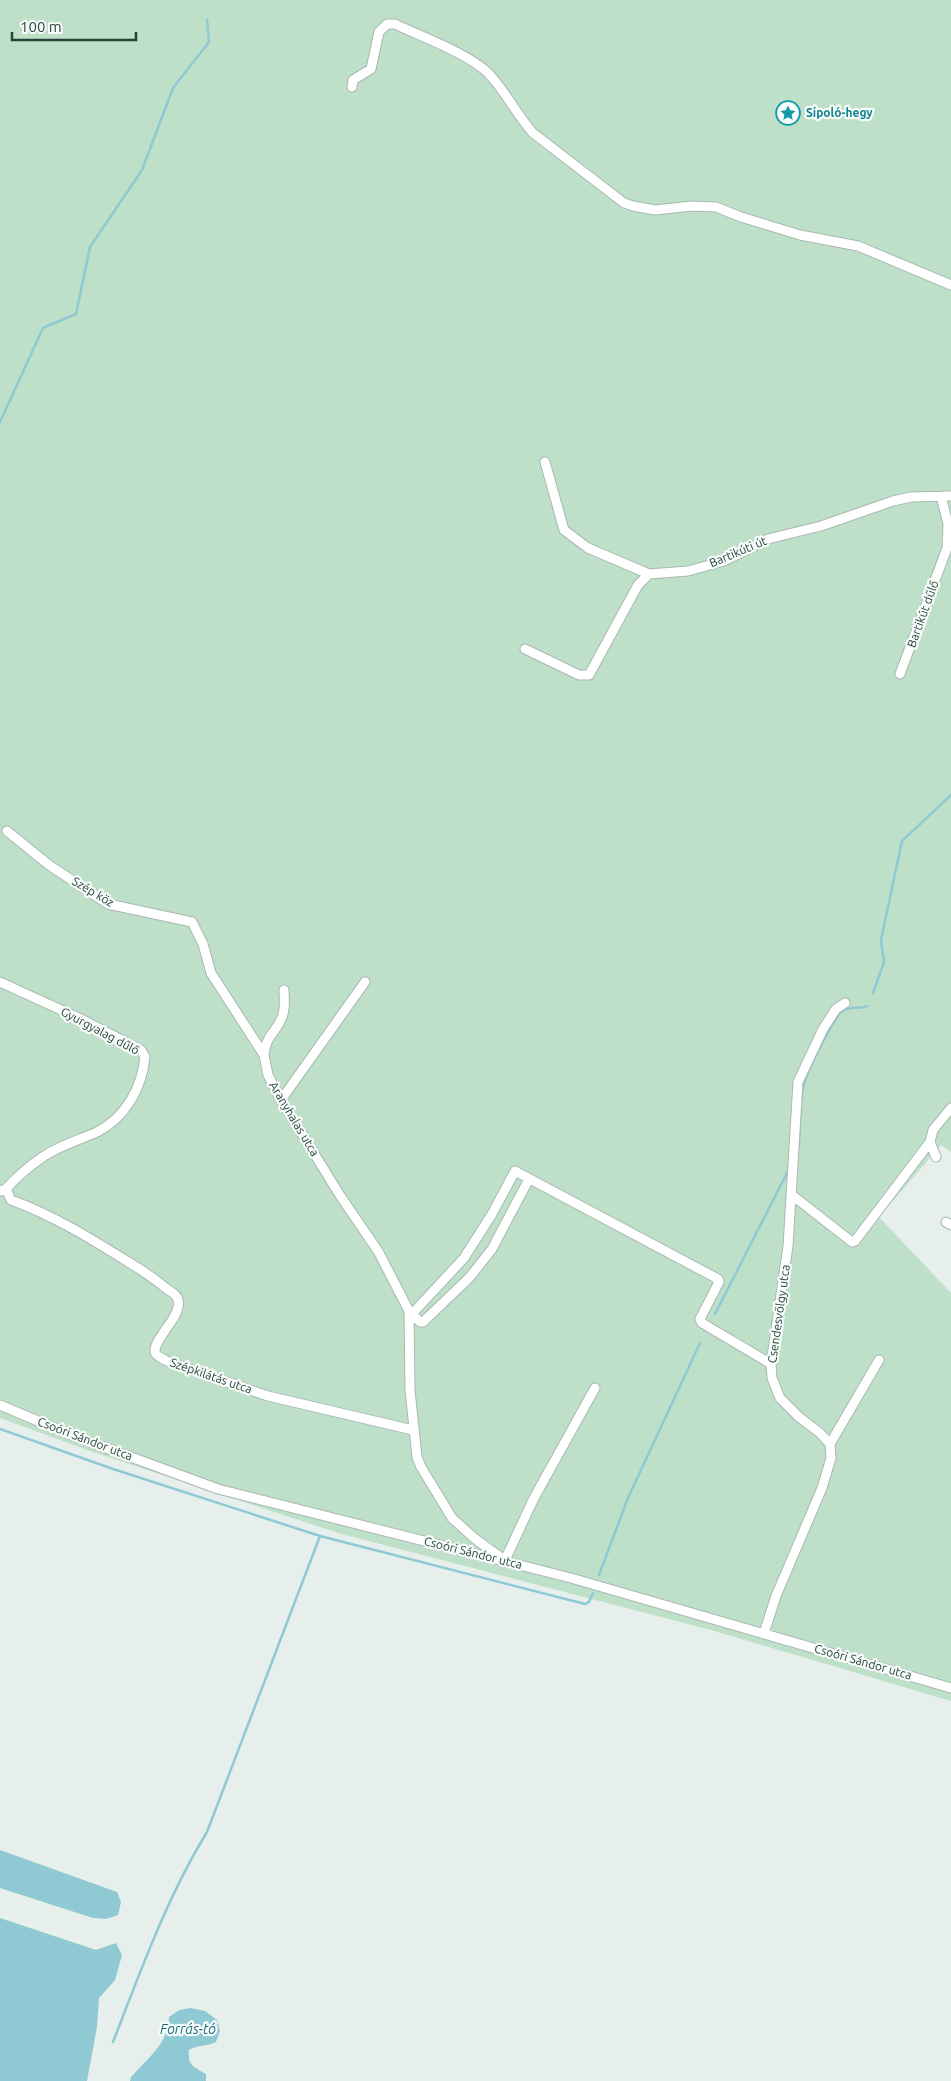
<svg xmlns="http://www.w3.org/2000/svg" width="951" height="2081" font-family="Ubuntu,sans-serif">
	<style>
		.green { fill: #bfe0c8 }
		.water { fill: #8ec9d4 }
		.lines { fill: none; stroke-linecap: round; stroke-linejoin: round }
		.stream { stroke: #8ec9d4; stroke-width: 2.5 }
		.street-casing { stroke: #a8b8b2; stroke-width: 11 }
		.street { stroke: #fff; stroke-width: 9 }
		.labels { text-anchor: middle; stroke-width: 4.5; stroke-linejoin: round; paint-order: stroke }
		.culture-label { font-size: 12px; font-weight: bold; fill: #0d838f; stroke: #f7fbf9; text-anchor: start }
		.street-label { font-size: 12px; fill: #24423a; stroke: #f7fbf9 }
		.water-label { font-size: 14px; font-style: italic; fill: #1c6f80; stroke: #f7fbf9 }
	</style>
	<rect width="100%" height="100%" fill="#e6efeb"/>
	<!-- green -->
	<path class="green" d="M0 0H951V1152L941 1145 879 1217 951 1293V1701L711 1630 338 1533 87 1450 0 1418Z"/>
	<!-- water -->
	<path class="water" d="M0 1850 117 1892 121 1902 118 1915 106 1919 93 1918 0 1888Z
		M0 1918 96 1950 116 1943 122 1955 115 1980 99 1998 97 2027 87 2081H0Z
		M191 2008 205 2011 217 2020 220 2031 216 2042C206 2047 198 2044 189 2050 187 2065 194 2067 206 2074V2081H130L131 2077C148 2058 168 2044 169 2017L179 2010Z"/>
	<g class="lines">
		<!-- stream -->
		<path class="stream" d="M0 422 43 328 76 314 90 247 142 170 173 88 209 42 207 20
			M873 993 884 962 881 940 902 841 951 795
			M799 1145C800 1128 799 1100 804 1084 807 1071 833 1020 841 1012 849 1005 859 1010 867 1006
			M715 1314 787 1173
			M0 1429 113 1469 320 1536 585 1604 589 1602 593 1593
			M599 1575 628 1498 700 1343
			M113 2042C141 1970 167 1897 207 1832L320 1536"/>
		<!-- street casing -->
		<g class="street-casing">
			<path id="street" d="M352 87 353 80 371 69 379 32 387 24H395C422 37 465 52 487 72 505 90 516 114 533 133L624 203 633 206 655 210 692 206 716 207 741 217 800 235 858 246 951 285
				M545 462 564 530 588 548 649 574
				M525 649 579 675H589L638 585 649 574 688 571 724 561 768 539 821 526 893 501 911 497 951 496
				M900 674 947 548 948 524 941 496
				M7 831 49 865 108 904 192 922 203 944 211 973 264 1055 268 1075 281 1100 341 1197 378 1251 409 1311 410 1390 417 1457 421 1467 452 1518 474 1538 500 1557
				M0 982 79 1018 141 1050 145 1057C142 1088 125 1118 97 1132 79 1140 61 1145 44 1156 31 1165 16 1177 6 1189L0 1191
				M264 1055C267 1032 276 1034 282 1017 286 1008 284 999 284 990
				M281 1100 365 982
				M936 1157 930 1142 933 1130 951 1108
				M6 1189 11 1200C55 1216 93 1240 133 1265 145 1272 156 1280 167 1289 170 1291 174 1293 176 1296 189 1312 148 1342 156 1354 158 1357 165 1360 169 1362L268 1396 413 1430
				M792 1195 852 1242 855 1241 930 1142
				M946 1222 951 1225
				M409 1311 420 1322H423L470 1277 492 1249 529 1179
				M412 1314 464 1258 492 1214 515 1171 718 1279 719 1282 700 1319 702 1323 771 1364
				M0 1405 71 1435 218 1489 571 1578 951 1688
				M830 1444 879 1360
				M505 1560 534 1498 595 1388
				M764 1633 776 1596 822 1488 831 1458 830 1444 820 1433 799 1417 780 1398 772 1378 771 1364 788 1246 798 1082 823 1029 836 1009 845 1003"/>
		</g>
		<!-- street -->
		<use href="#street" class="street"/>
	</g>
	<!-- icons -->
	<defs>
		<g id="sight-ring" transform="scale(1.25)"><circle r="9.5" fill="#f7fbf9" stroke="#0f9aa8" stroke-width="1.5"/><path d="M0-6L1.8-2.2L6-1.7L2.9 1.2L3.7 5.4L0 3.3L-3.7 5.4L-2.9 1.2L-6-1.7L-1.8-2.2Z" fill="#0f9aa8"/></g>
	</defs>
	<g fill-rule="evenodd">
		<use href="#sight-ring" x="788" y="113"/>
	</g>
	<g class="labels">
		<!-- culture labels -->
		<g class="culture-label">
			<text x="806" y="117">Sípoló-hegy</text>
		</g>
		<!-- street labels -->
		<g class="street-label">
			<text transform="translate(738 552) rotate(-23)" y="4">Bartikúti út</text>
			<text transform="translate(923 614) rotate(-70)" y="4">Bartikút dűlő</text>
			<text transform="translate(93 892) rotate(31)" y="4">Szép köz</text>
			<text transform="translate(100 1031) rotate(28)" y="4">Gyurgyalag dűlő</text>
			<text transform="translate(294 1119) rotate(59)" y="4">Aranyhalas utca</text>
			<text transform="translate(779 1314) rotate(-82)" y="4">Csendesvölgy utca</text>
			<text transform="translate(211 1376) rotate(19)" y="4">Szépkilátás utca</text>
			<text transform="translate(85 1439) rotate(21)" y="4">Csoóri Sándor utca</text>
			<text transform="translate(473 1553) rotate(14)" y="4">Csoóri Sándor utca</text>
			<text transform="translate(863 1662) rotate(16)" y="4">Csoóri Sándor utca</text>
		</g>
		<!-- water labels -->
		<g class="water-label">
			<text x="188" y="2034">Forrás-tó</text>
		</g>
	</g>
	<!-- scale -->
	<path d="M12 32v8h124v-8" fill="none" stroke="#24423a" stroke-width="2.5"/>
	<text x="20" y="32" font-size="15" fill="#24423a" stroke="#f7fbf9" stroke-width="4" paint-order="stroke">100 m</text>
</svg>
